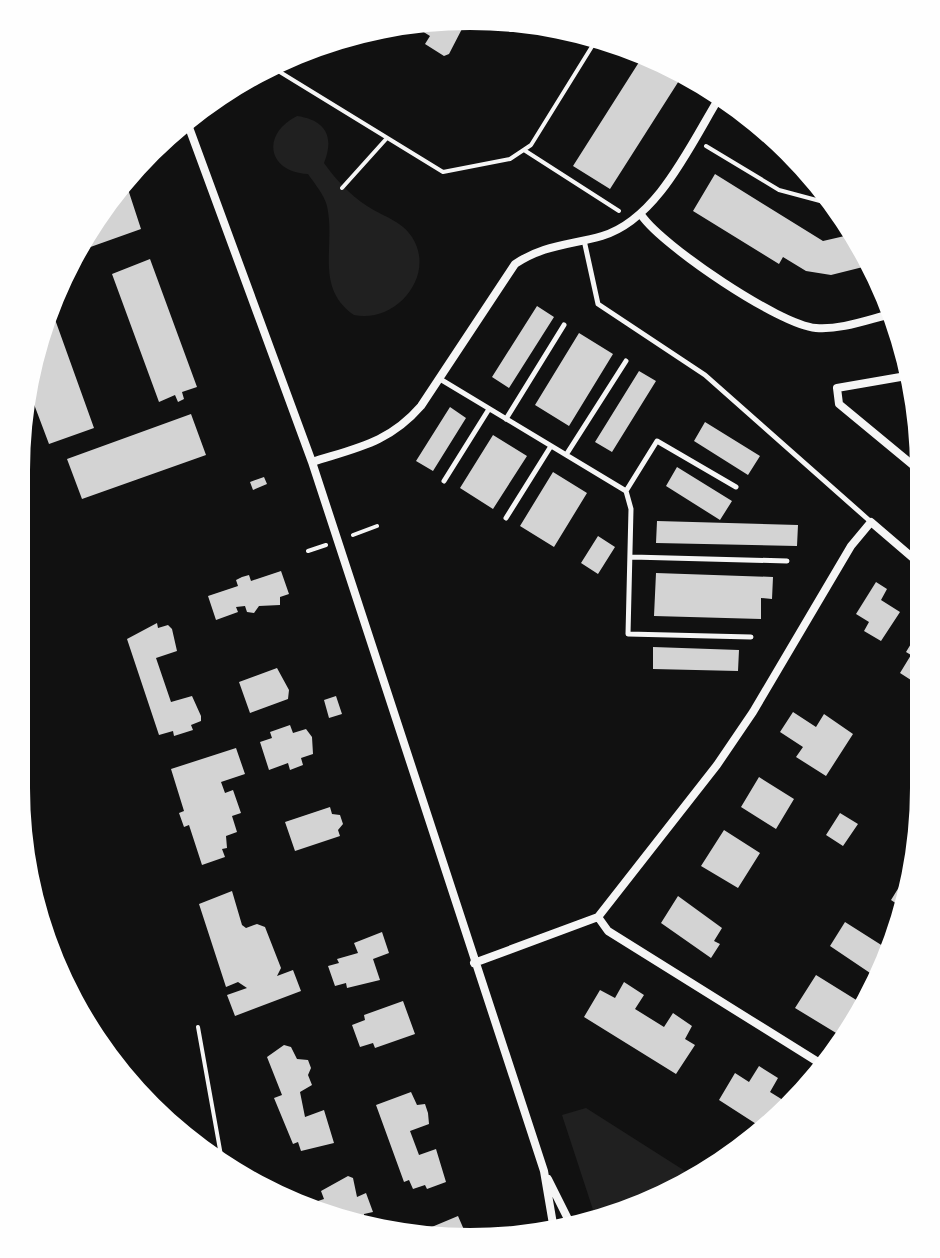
<svg xmlns="http://www.w3.org/2000/svg" width="940" height="1258" font-family="'DejaVu Sans',sans-serif">
	<style>
		.green { fill: #202020 }
		.building { fill: #d3d3d3 }
		.lines { fill: none; stroke-linecap: round; stroke-linejoin: round }
		.path { stroke: #f5f5f5; stroke-width: 4 }
		.service { stroke: #f5f5f5; stroke-width: 5 }
		.minor { stroke: #f5f5f5; stroke-width: 8 }
	</style>
	<rect width="100%" height="100%" fill="#111"/>
	<!-- green -->
	<path class="green" d="M297 116C325 120 335 136 324 163 337 181 349 194 367 206 382 216 402 221 412 237 437 276 395 324 354 315 314 287 336 246 327 206 324 194 314 183 308 174 267 172 261 134 297 116Z
		M586 1108 696 1178 616 1218 597 1222 562 1115Z"/>
	<!-- building -->
	<path class="building" d="M401 25H464L449 54 444 56 425 44 430 36 414 26 411 31Z
		M641 59 682 76 610 189 573 166Z
		M715 174 823 241 849 235 847 227 852 226 871 265 831 275 806 271 783 257 779 264 693 211Z
		M125 180 141 229 82 250 110 194Z
		M150 259 197 387 182 392 184 399 178 402 175 395 159 402 112 274Z
		M537 306 554 317 509 388 492 377Z
		M52 311 94 428 49 444 26 383 32 352Z
		M579 333 613 354 569 426 535 405Z
		M639 371 656 381 612 452 595 442Z
		M450 407 466 418 433 471 416 461Z
		M191 414 206 455 82 499 67 459Z
		M705 422 760 456 748 475 694 441Z
		M493 435 527 456 493 509 460 488Z
		M677 467 732 501 720 520 666 486Z
		M553 472 587 493 554 547 520 526Z
		M264 477 267 484 253 490 250 482Z
		M657 521 798 525 797 546 656 543Z
		M598 536 615 547 598 574 581 563Z
		M281 571 289 594 280 597V605L259 606 254 613 247 612 245 606 236 607 238 612 216 620 208 596 238 586 236 580 242 577 249 575 251 581Z
		M656 573 773 577 772 599 761 598V619L654 616Z
		M876 582 887 589 881 600 900 612 881 641 864 631 869 622 856 614Z
		M157 623 158 628 168 625 172 629 177 651 156 658 171 702 192 696 201 716V721L191 725 193 730 174 736 173 731 159 735 127 639Z
		M920 629V681L916 678 914 682 900 673 911 655 906 652Z
		M653 647 739 650 738 671 653 669Z
		M277 668 289 690 288 699 250 713 239 682Z
		M336 696 342 714 329 718 324 700Z
		M793 712 816 727 824 714 853 734 826 776 796 757 803 747 780 732Z
		M290 725 293 733 306 729 312 737 313 754 301 758 303 765 290 770 288 763 269 770 260 742 272 738 270 732Z
		M236 748 245 774 221 782 225 793 233 790 241 813 232 816 237 832 226 836 227 848 222 849 225 857 202 865 189 825 184 827 179 813 184 811 171 769Z
		M759 777 794 799 776 829 741 807Z
		M330 807 332 814 340 815 343 824 338 830 340 836 295 851 285 822Z
		M840 813 858 824 843 846 826 835Z
		M724 830 760 853 738 888 701 866Z
		M904 879 908 882 900 906 891 900Z
		M232 891 242 925 246 928 257 924 265 927 281 968 277 976 293 970 301 991 235 1016 227 995 247 988 238 982 226 987 199 904Z
		M678 896 722 928 714 941 720 944 711 958 661 923Z
		M845 922 886 948 876 977 830 946Z
		M382 932 389 953 373 959 380 980 347 988 346 983 335 986 328 966 339 963 337 959 358 953 354 943Z
		M816 975 866 1006 846 1039 795 1008Z
		M624 982 644 995 635 1009 664 1027 673 1013 692 1026 685 1039 695 1045 676 1074 584 1017 600 990 615 998Z
		M403 1001 415 1034 375 1048 373 1043 360 1047 352 1025 365 1020 364 1015Z
		M284 1045 291 1047 297 1059 308 1060 311 1068 308 1075 312 1085 300 1092 305 1117 324 1110 334 1143 301 1151 298 1142 293 1144 274 1098 282 1095 267 1057Z
		M759 1066 778 1078 770 1092 791 1105 764 1129 719 1100 735 1073 749 1082Z
		M411 1092 417 1105 425 1104 428 1113 429 1124 410 1131 419 1155 436 1149 446 1182 427 1189 425 1185 413 1189 409 1180 404 1182 376 1105Z
		M348 1176 353 1178 357 1197 366 1193 373 1212 364 1214V1224L360 1226 315 1211 312 1203 324 1199 321 1191Z
		M458 1216 468 1239 431 1236 427 1229Z"/>
	<g class="lines">
		<!-- path -->
		<path class="path" d="M275 69 443 172 510 159 531 145 596 40
			M706 146 779 190 835 205
			M524 150 619 211
			M342 188 387 138
			M353 535 377 526
			M308 551 326 545
			M198 1027 222 1161"/>
		<!-- service -->
		<path class="service" d="M584 240 598 304 705 375 871 522
			M440 379 626 491
			M506 419 564 325
			M566 455 626 361
			M444 481 489 409
			M736 487 657 441 626 491 631 509 628 634 751 637
			M506 518 551 446
			M632 557 787 561"/>
		<!-- minor -->
		<path class="minor" d="M187 122 312 462 544 1171 554 1230
			M642 216C663 246 779 325 816 328 842 330 869 319 895 313
			M912 375 837 388 839 404 920 471
			M312 462C356 448 389 443 421 406L515 264C543 245 570 245 602 236 659 219 692 141 722 93
			M598 917 608 931 826 1067
			M474 963 598 917 717 765 753 712 851 546 871 522 920 564
			M548 1179 572 1227"/>
	</g>
	<!-- crop -->
	<path d="M0 0H940V1258H0ZM470 30H470A440 440 0 0 1 910 470V788A440 440 0 0 1 470 1228H470A440 440 0 0 1 30 788V470A440 440 0 0 1 470 30Z" fill="#fefefe" fill-rule="evenodd"/>
</svg>
